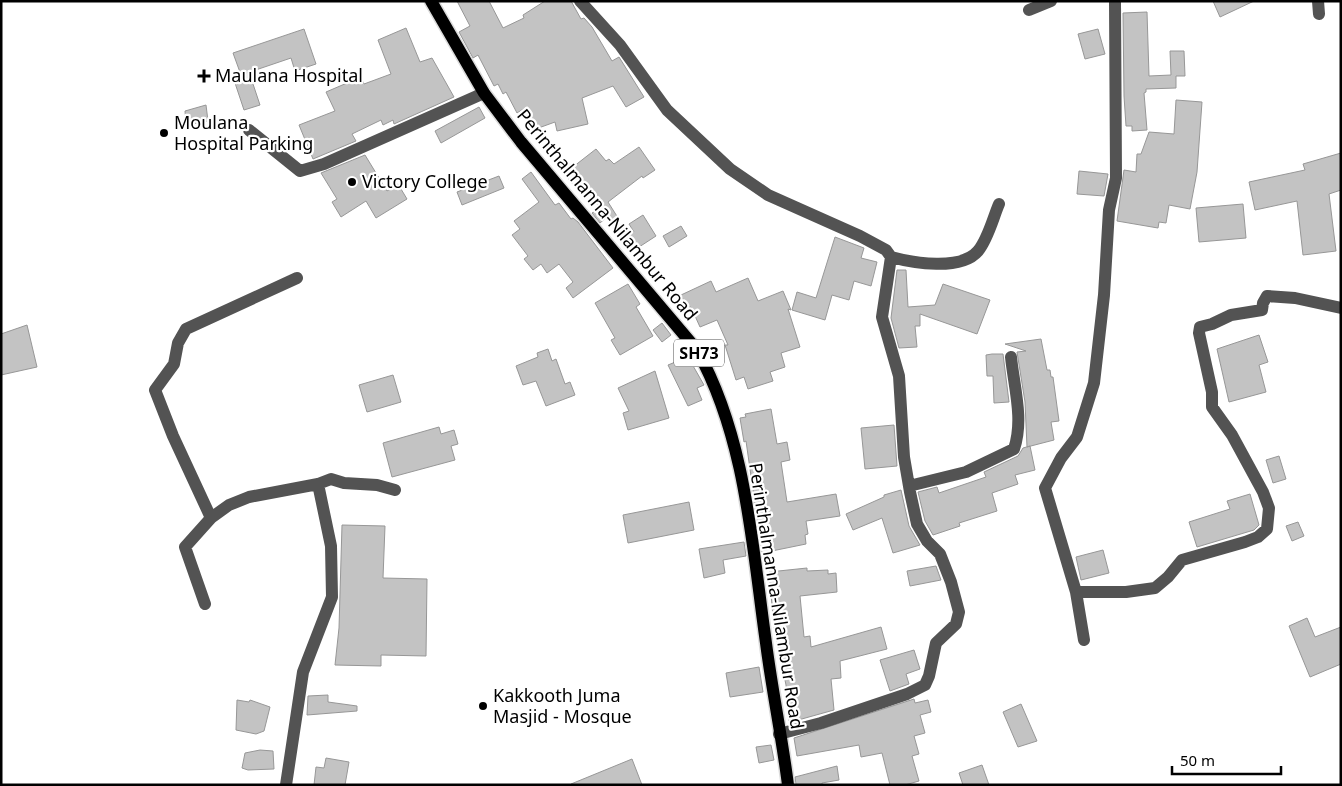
<svg xmlns="http://www.w3.org/2000/svg" width="1342" height="786" font-family="'Noto Sans',sans-serif">
	<style>
		.building { fill: #c3c3c3; stroke: #979797 }
		.lines { fill: none; stroke-linecap: round; stroke-linejoin: round }
		.major-casing { stroke: #dbdbdb; stroke-width: 15 }
		.minor { stroke: #535353; stroke-width: 12 }
		.major { stroke: #000; stroke-width: 12 }
		.poi-dot { fill: #000; stroke: #fff; stroke-width: 2 }
		.labels { text-anchor: middle; stroke-width: 4.5; stroke-linejoin: round; paint-order: stroke }
		.shield { fill: #fff; stroke: #4c4c4c; stroke-width: 1 }
		.shield-label { font-size: 16px; font-weight: bold; fill: #000 }
		.poi-label { font-size: 18px; fill: #000; stroke: #fff; text-anchor: start }
		.street-label { font-size: 18px; fill: #000; stroke: #fff }
	</style>
	<rect width="100%" height="100%" fill="#fff"/>
	<!-- building -->
	<path class="building" d="M457 1H489L503 28 524 18 523 15 545 1H571L581 19 584 18 592 27 612 61 619 57 644 97 626 107 613 86 582 98 588 124 557 131 555 122 533 130 525 108 517 113 506 92 503 94 498 84 494 86 478 55 473 58 459 32 470 26Z
		M1213 1H1254L1220 17Z
		M1147 12 1149 76 1171 75 1170 51H1184L1185 76H1176V88L1146 89V92L1144 93 1147 130 1132 131V126H1126L1124 96 1123 13Z
		M406 28 420 62 432 58 454 97 394 124 393 120 383 125 381 120 352 134 356 141 313 159 299 125 335 111 326 92 361 77 364 84 391 74 378 40Z
		M304 29 316 64 295 71 291 58 241 75 233 53Z
		M1098 29 1105 54 1085 59 1078 34Z
		M249 72 260 105 244 110 233 77Z
		M1176 100 1202 102 1197 172 1190 209 1169 205 1166 223 1159 222 1158 228 1117 221 1124 170 1136 172 1137 154H1141L1149 132 1174 134Z
		M206 105 208 121 186 125 185 111Z
		M479 107 485 118 441 143 435 131Z
		M639 147 655 170 643 178 642 176 608 202 620 221 614 226 607 217 600 223 592 213 600 208 579 182 574 186 564 174 596 149 606 161 609 159 614 164Z
		M1341 153V190L1329 194 1336 251 1303 255 1297 201 1255 210 1249 182 1305 170 1303 164Z
		M365 155 387 191 398 184 407 199 376 218 366 201 341 217 332 202 337 199 321 173Z
		M1079 171 1108 174 1104 196 1077 194Z
		M531 172 555 205 559 203 571 219 573 218 578 222 613 268 573 298 566 288 573 282 559 264 547 273 541 264 533 270 524 259 528 256 512 235 520 229 514 221 539 202 522 179Z
		M499 176 504 188 462 205 457 192Z
		M1243 204 1246 238 1199 242 1196 208Z
		M643 215 656 236 636 249 627 236 634 232 629 224Z
		M681 226 687 236 669 247 663 236Z
		M835 237 864 248 861 258 877 262 871 286 854 281 849 300 832 295 825 320 792 310 797 292 816 298Z
		M897 270H906L908 307 935 305 943 284 990 300 977 334 920 314V326H915L917 347 899 348 891 318Z
		M748 278 758 301 783 291 791 310 788 309 800 347 781 353 785 367 770 372 773 381 748 389 744 377 736 380 725 345H728L717 320 700 327 691 307 687 308 681 295 711 281 716 292Z
		M628 284 640 304 636 307 653 336 620 355 611 340 615 338 595 303Z
		M662 323 671 335 662 342 653 330Z
		M27 325 37 367 1 375V334Z
		M1259 335 1268 362 1259 365 1266 392 1229 402 1217 349Z
		M1041 339 1047 370H1050L1051 377H1053L1059 421 1051 422 1054 440 1027 447 1025 402 1017 352 1026 351 1005 344Z
		M548 349 552 361 556 359 565 384 570 382 575 395 546 406 536 381 523 385 516 366 538 357 537 353Z
		M992 354H1003L1009 402 994 403 993 376H987L986 355Z
		M688 357 704 385 697 388 702 400 688 406 668 365Z
		M655 371 669 418 628 430 623 413 629 411 618 388Z
		M393 375 401 402 367 412 359 385Z
		M771 409 777 444 787 442 790 460 781 462 787 502 836 494 840 516 806 521 808 534 805 535 806 544 762 553 746 441 744 442 740 418 746 417 745 414Z
		M894 425 897 466 865 469 861 428Z
		M439 427 441 434 454 430 458 444 451 446 455 460 392 477 383 443Z
		M1030 446 1035 470 1015 475 1018 484 992 493 997 511 959 523 960 526 933 535 925 521 918 492 937 487 939 493 986 477 984 472 1018 456 1023 448Z
		M1279 456 1286 479 1273 483 1266 460Z
		M901 490 909 526 920 545 893 553 882 518 853 530 846 514 884 497V495Z
		M1250 494 1259 525 1254 530 1197 547 1189 522 1230 509 1227 501Z
		M689 502 694 530 628 543 623 515Z
		M1298 522 1304 536 1292 541 1286 526Z
		M342 525 385 526 383 578 427 579 426 656 381 655V666L335 665 339 628Z
		M744 542 746 556 723 560 725 573 704 578 699 549Z
		M1103 550 1109 573 1081 580 1076 557Z
		M936 566 941 580 910 586 907 571Z
		M807 568V571L828 570V574L836 573 837 592 800 596 804 637 810 636 811 647 881 627 887 649 840 661 841 678 831 679 834 710 791 722 789 721 786 685 774 628 769 572Z
		M1307 618 1315 637 1341 627V664L1310 677 1289 626Z
		M914 650 920 669 906 674 909 684 890 691 880 660Z
		M759 667 763 692 730 697 726 673Z
		M328 695V702L357 706V711L307 715 308 696Z
		M914 699 915 703 928 700 931 712 920 715 925 733 914 736 919 754 912 756 919 781 905 785H890L882 753 861 757 859 745 797 756 794 738Z
		M237 700 249 702 250 700 270 707 264 731 256 734 236 730Z
		M1021 704 1037 741 1018 747 1003 712Z
		M771 745 774 760 759 763 756 747Z
		M260 750 273 751 274 769 248 770 242 768 245 753Z
		M326 758 349 762 345 785H314L316 767 324 768Z
		M632 759 642 785H571V784Z
		M982 765 989 785H963L959 773Z
		M837 766 839 780 822 783V785H796L795 777Z"/>
	<g class="lines">
		<!-- major casing -->
		<g class="major-casing">
			<path id="major" d="M431 1 484 93 521 142 697 350C746 438 752 545 766 643 772 690 782 737 788 785"/>
		</g>
		<!-- minor -->
		<path class="minor" d="M580 1 620 45 667 110 730 169 768 195 860 236 886 250 891 257 882 317 899 376 904 457 910 492 917 524 927 541 940 554 951 582 959 612 956 624 936 643 929 676 925 685 907 694 821 723 779 734
			M1115 1 1116 178 1109 210 1104 295 1094 383 1077 437 1061 458 1045 488 1076 592H1126L1155 588 1168 577 1182 560 1245 542 1258 537 1267 529 1269 508 1263 492 1232 435 1212 407V392L1199 333 1200 327 1212 324 1231 315 1262 310 1263 303 1267 296 1295 298 1341 308
			M1318 1 1319 14
			M1029 10 1051 1
			M249 130 300 171 324 164 484 93
			M891 257C913 263 961 271 978 251 988 239 993 218 999 204
			M909 486 966 472 1014 449C1024 420 1014 387 1011 357
			M211 518 173 436 155 390 174 364 178 343 186 329 297 278
			M1076 592 1084 640
			M205 604 185 547 211 518 229 505 249 497 318 484 331 479 344 483 377 485 395 490
			M286 785 303 672 332 597 331 546 318 484"/>
		<!-- major -->
		<use href="#major" class="major"/>
	</g>
	<!-- markers -->
	<g class="poi-dot">
		<path d="M201.5 68.5h5v5h5v5h-5v5h-5v-5h-5v-5h5z"/>
		<circle cx="164" cy="133" r="5"/>
		<circle cx="352" cy="182" r="5"/>
		<circle cx="483" cy="706" r="5"/>
	</g>
	<g class="labels">
		<!-- shield labels -->
		<rect class="shield" x="674" y="339.5" width="50" height="27" rx="4"/>
		<g class="shield-label">
			<text x="699" y="359">SH73</text>
		</g>
		<!-- poi labels -->
		<g class="poi-label">
			<text x="215" y="82">Maulana Hospital</text>
			<text x="174" y="129">Moulana<tspan x="174" dy="21">Hospital Parking</tspan></text>
			<text x="362" y="188">Victory College</text>
			<text x="493" y="702">Kakkooth Juma<tspan x="493" dy="21">Masjid - Mosque</tspan></text>
		</g>
		<!-- street labels -->
		<g class="street-label">
			<text transform="translate(607 215) rotate(50)" y="6">Perinthalmanna-Nilambur Road</text>
			<text transform="translate(776 596) rotate(81)" y="6">Perinthalmanna-Nilambur Road</text>
		</g>
	</g>
	<!-- border -->
	<rect width="1342" height="786" fill="none" stroke="#000000" stroke-width="5"/>
	<!-- scale -->
	<path d="M1172 766v8h109v-8" fill="none" stroke="#000000" stroke-width="2.5"/>
	<text x="1180" y="766" font-size="15" fill="#000000" stroke="#ffffff" stroke-width="4" paint-order="stroke">50 m</text>
</svg>
